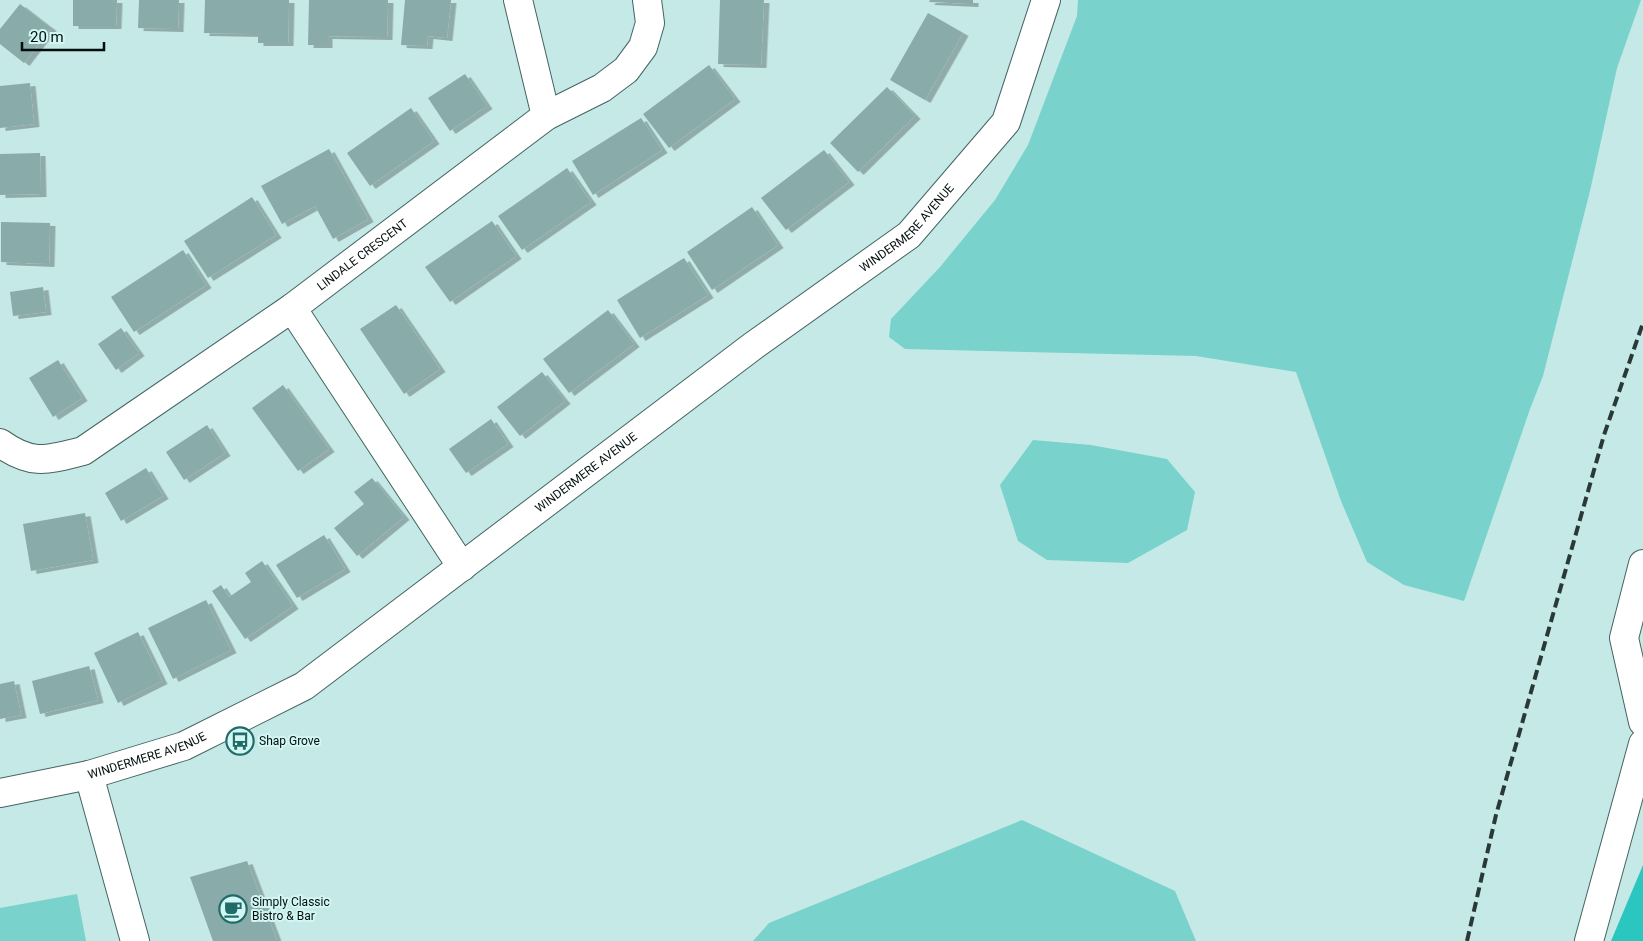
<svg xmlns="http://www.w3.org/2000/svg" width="1643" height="941" font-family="Roboto,sans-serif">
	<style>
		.green { fill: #7ad2cc }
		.water { fill: #2bc6c0 }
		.building { fill: #89aba9; filter: url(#shadow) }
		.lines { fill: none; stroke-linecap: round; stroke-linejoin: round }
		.minor-casing { stroke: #446462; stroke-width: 30 }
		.minor { stroke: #fff; stroke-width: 28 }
		.rail { stroke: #293938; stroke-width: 4; stroke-dasharray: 10 5; stroke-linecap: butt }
		.labels { text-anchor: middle; stroke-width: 4; stroke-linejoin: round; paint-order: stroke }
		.street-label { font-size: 12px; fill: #030e0e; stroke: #d2f6f3 }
		.poi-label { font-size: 12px; fill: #030e0e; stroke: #d2f6f3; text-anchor: start }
	</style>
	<defs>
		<filter id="shadow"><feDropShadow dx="5.5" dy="3" stdDeviation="0" flood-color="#0004"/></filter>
	</defs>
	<rect width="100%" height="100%" fill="#c5e9e6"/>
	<!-- green -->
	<path class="green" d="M1078 0H1641L1617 68 1590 191 1543 376 1530 409 1464 601 1404 585 1367 562 1341 501 1296 372 1196 356 905 349 889 337 891 319 940 267 995 200 1028 145 1077 16Z
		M1033 440 1091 445 1167 459 1195 492 1187 530 1128 563 1047 560 1018 541 1000 485Z
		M1022 820 1175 891 1196 941H753L769 923Z
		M77 894 86 941H0V908Z"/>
	<!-- water -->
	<path class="water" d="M1643 865V941H1611Z"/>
	<!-- building -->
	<path class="building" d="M73 0H117L116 26H73Z
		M139 0H179L178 29 138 28Z
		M205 0H289L288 43H258V34L204 33Z
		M309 0H388L387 37 327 36V45H308Z
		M405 0H451L447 38 428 36 427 46 401 45Z
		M720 0H764L761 65 718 64Z
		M930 0H973V4L929 2Z
		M20 4 51 28 24 63 0 44V29Z
		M928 13 963 33 925 100 890 80Z
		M709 65 735 99 669 148 643 114Z
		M465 74 487 106 450 131 428 98Z
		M30 83 34 124 0 128V86Z
		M887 87 915 116 858 172 830 143Z
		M411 108 434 141 370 186 347 153Z
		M641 118 662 150 593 195 572 161Z
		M329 149 368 219 333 239 315 206 282 224 261 186Z
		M824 150 849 182 786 230 761 198Z
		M40 153 41 194 0 195V154Z
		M567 168 591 202 522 250 498 216Z
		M252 197 276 235 208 278 184 241Z
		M752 207 778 245 712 290 687 252Z
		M492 221 516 256 450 302 425 267Z
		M1 222 50 223 49 264 1 262Z
		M183 250 206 285 134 332 111 297Z
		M684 258 708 295 640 338 617 300Z
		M43 287 46 312 13 316 10 292Z
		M396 305 440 369 404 394 360 329Z
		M608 310 634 344 569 393 543 359Z
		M121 328 139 353 116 370 98 344Z
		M58 360 82 398 53 417 29 378Z
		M542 372 565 401 520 436 497 407Z
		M283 385 329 449 298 471 252 408Z
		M491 419 508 444 466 473 449 449Z
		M207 425 225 453 184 480 166 452Z
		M146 468 163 496 121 521 105 493Z
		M372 478 404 517 357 556 334 528 364 504 354 492Z
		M85 513 93 560 31 571 23 524Z
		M324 535 345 569 297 598 276 565Z
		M262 561 293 606 245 639 212 591 221 585 229 597 251 582 245 573Z
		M206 600 231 650 173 679 148 628Z
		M138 632 162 681 118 703 94 653Z
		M89 666 98 700 40 714 32 681Z
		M14 681 21 715 0 719V684Z
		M247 861 277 941H213L190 877Z"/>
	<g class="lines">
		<!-- minor casing -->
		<g class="minor-casing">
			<g id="minor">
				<path d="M518 0 546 116"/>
				<path d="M292 308 462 567"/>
				<path id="s1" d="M0 443C32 466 47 460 83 451L292 308 546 116 602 88 626 70 643 47 650 23 647 0"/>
				<path d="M1643 564 1624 638 1643 722"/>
				<path d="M89 775 135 941"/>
				<path id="s2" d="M0 793 89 775 184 746 304 686 753 346 909 235 1006 122 1046 0"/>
				<path d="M1589 941 1643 744"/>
			</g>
		</g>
		<!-- minor -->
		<use href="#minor" class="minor"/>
		<!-- rail -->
		<path class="rail" d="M1467 941 1496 815 1604 435 1643 323"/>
	</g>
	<!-- icons -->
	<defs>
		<g id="bus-ring" transform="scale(1.4375)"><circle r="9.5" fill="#d2f6f3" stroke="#206b68" stroke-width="1.5"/><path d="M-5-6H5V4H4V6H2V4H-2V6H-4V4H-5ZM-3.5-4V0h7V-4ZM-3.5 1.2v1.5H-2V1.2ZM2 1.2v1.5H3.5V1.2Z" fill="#206b68"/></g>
		<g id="cafe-ring" transform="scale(1.4375)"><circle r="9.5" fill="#d2f6f3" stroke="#206b68" stroke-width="1.5"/><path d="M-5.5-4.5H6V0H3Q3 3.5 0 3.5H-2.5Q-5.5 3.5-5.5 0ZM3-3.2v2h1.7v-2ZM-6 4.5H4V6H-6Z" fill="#206b68"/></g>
	</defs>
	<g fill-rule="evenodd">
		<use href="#bus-ring" x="240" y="741"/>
		<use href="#cafe-ring" x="233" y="909"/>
	</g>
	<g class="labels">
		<!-- street labels -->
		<g class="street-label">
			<text dy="4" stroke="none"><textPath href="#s2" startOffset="1082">WINDERMERE AVENUE</textPath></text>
			<text dy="4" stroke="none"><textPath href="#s1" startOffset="429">LINDALE CRESCENT</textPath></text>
			<text dy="4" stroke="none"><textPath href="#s2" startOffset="678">WINDERMERE AVENUE</textPath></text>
			<text dy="4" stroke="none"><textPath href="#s2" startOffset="152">WINDERMERE AVENUE</textPath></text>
		</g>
		<!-- poi labels -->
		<g class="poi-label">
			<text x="259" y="745">Shap Grove</text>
			<text x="252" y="906">Simply Classic<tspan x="252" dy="14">Bistro &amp; Bar</tspan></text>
		</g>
	</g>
	<!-- scale -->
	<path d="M22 42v8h82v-8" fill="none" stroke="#030e0e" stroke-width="2.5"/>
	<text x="30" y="42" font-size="15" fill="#030e0e" stroke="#d2f6f3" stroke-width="4" paint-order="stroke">20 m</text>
</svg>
